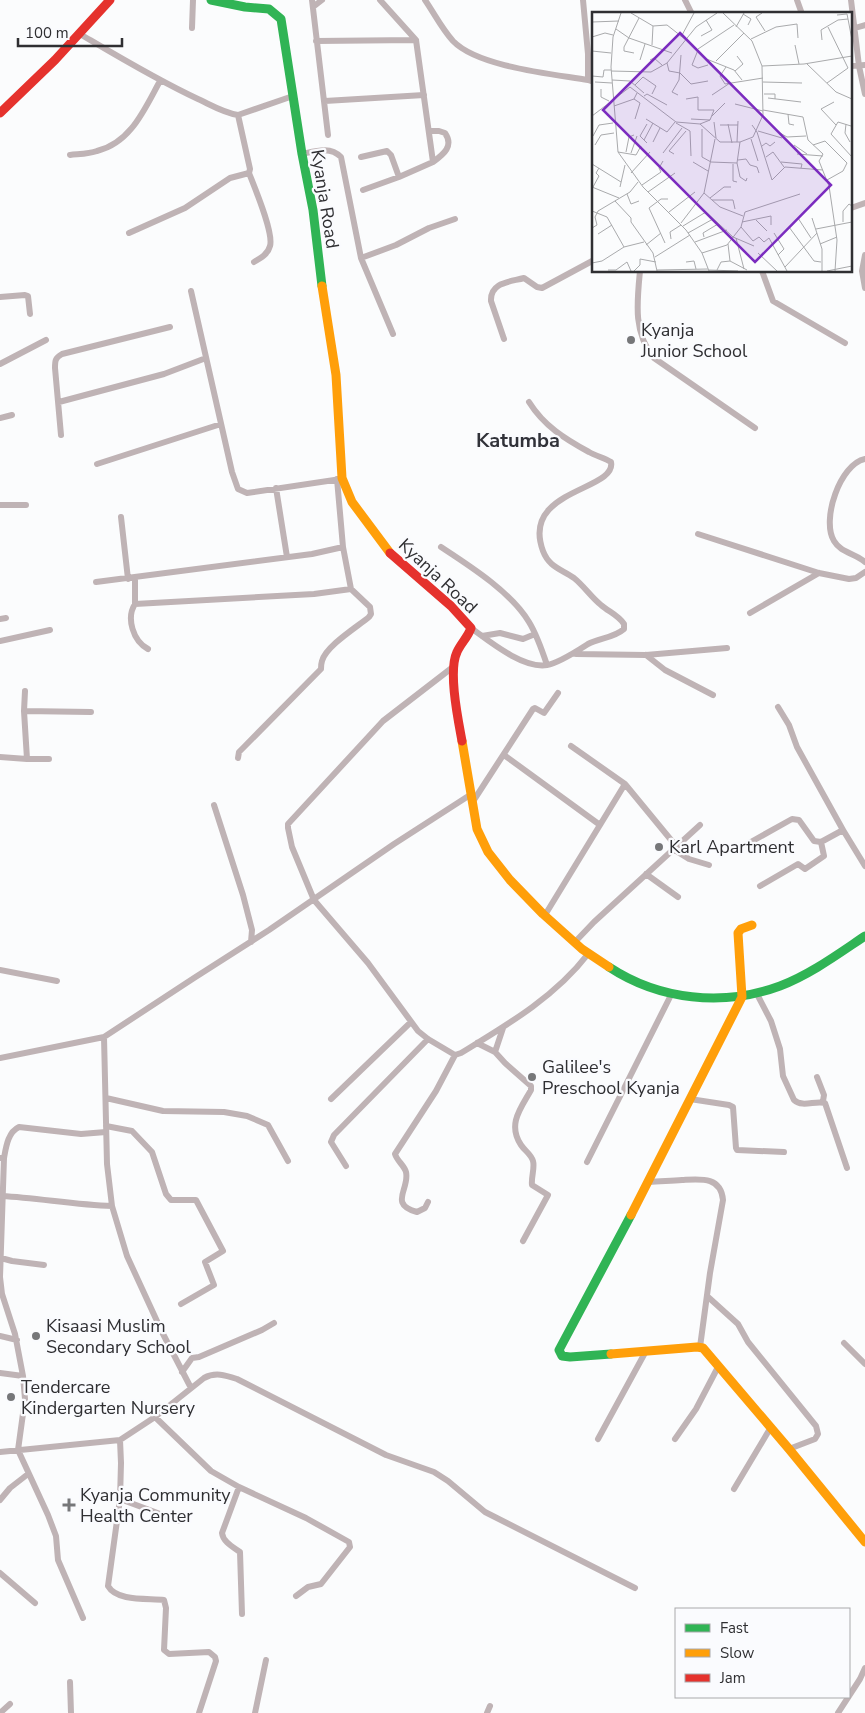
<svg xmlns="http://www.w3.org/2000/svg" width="865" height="1713" font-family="'Nunito Sans',sans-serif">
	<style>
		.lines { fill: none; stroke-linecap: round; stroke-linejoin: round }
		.street { stroke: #bfb3b5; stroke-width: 6 }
		.fast { stroke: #30b455; stroke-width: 9 }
		.slow { stroke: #ff9f0a; stroke-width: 9 }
		.jam { stroke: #e5322d; stroke-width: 9 }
		.poi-dot { fill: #767779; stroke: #fafbfe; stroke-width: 2 }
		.labels { text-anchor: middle; stroke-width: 4.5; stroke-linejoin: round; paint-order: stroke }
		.street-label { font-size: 18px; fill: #2f2f32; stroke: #fafbfe }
		.poi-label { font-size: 18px; fill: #2f2f32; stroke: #fafbfe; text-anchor: start }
		.quarter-label { font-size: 20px; font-weight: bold; fill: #313239; stroke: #fafbfe }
		.inset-road { fill: none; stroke: #a9aaac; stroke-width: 1 }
		.view { fill: #7b2cbf; fill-opacity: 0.15; stroke: #7b2cbf; stroke-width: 2.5 }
		.inset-edge { fill: none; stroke: #2f2f32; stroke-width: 2.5 }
	</style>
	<rect width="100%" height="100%" fill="#fbfcfd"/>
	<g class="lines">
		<!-- street -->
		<path class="street" d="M312 0 328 135
			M380 0 416 40
			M425 0C434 13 442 29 453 41 478 67 553 74 588 80L594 82
			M583 0 588 54V80
			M685 0 692 14
			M797 0 802 14
			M851 0 859 66 865 94
			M313 7 322 0
			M192 28 193 0
			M855 28 865 25
			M80 34C119 57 157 80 198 99 211 105 224 113 238 115L293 96
			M316 41 416 40 433 162 399 177 363 190
			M851 66 865 65
			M325 101 424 95
			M430 131H439L445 133C454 146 444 154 433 162
			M594 148V154
			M302 154C316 151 330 146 341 157L361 258 393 334
			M70 155C79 154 89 154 97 151 131 143 145 108 160 81
			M361 157 387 151 391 155 399 177
			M249 173C254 186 274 233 270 246 268 254 261 258 254 262
			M851 208 865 203
			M129 233 185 208 230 178 249 173 250 169 238 115
			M865 255 862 271 865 288
			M361 258 396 245 429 228 455 219
			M640 271C637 302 633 333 654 358L755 428
			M762 271 773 301 845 343
			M191 291 232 472 238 489 247 493 341 479
			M0 297 25 295 28 296 30 314
			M504 339 491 301C490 282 510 282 524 278L537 287 542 288 594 260
			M0 364 46 340
			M59 402 164 374 206 358
			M0 418 12 415
			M61 435 55 368C55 361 55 358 62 354L170 327
			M865 459C840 464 821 520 834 541 841 553 855 553 865 562
			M97 464 221 424
			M276 488 287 557
			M0 505H26
			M121 517 128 579
			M698 534 819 573 849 579 856 578 865 572
			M441 547C470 566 511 592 529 622 537 635 542 650 547 665
			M96 582 312 554 343 547
			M135 604V578
			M750 613 819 573
			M0 619 6 618
			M471 628C489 641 523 669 547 665 559 663 577 651 588 644 599 638 614 638 624 629V624C618 615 609 612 601 605 591 597 584 586 574 578 561 569 549 567 543 551 520 489 617 491 611 462 605 458 596 456 589 452 565 439 544 426 529 402
			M482 636 500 633 523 639 535 634
			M0 641 50 630
			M148 649C133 641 126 618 135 604L314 594 351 589
			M576 654 646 655 727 648
			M646 655 665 670 713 695
			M453 667 383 721 288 824V828L292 847 314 900 368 963 418 1031 428 1039 455 1055 461 1053C507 1025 555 997 588 954
			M25 691 24 711 27 759
			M778 707 789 725 797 747 843 830 865 866
			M24 711 91 712
			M571 746 625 784 676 846
			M504 755 600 825
			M0 757 27 759H49
			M238 758 239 752 244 747 321 669C321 666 321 664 322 661 326 646 357 627 369 617L371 614 370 607 351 589 343 547 337 479
			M472 803 533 709 535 708 544 713 558 693
			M214 805 243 895 252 930 251 942
			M749 843 792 819 799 820 814 841 821 842
			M673 849 689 859 709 865
			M646 874 678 897
			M760 886 798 864 805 869 824 856 821 842 843 830
			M545 915 625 784
			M574 943 594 922 700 825
			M0 970 57 981
			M757 994 771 1021 780 1049 783 1076 794 1100C803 1108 815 1100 825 1103L847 1168
			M104 1037 107 1164 112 1206 127 1256 162 1332 191 1388
			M477 1043 495 1052 505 1063 531 1086V1090C521 1108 507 1124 521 1145 525 1151 531 1154 533 1161 535 1168 531 1177 532 1185L548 1195 523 1241
			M495 1052 503 1028
			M0 1058 104 1037 194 978 269 930 394 844 470 795
			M817 1077 824 1095 823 1101
			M106 1098 163 1111 224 1112 247 1116 268 1125 288 1161
			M331 1099 411 1022
			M690 1099 729 1105 733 1107 736 1148 737 1150 784 1152
			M106 1126 132 1131 152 1152 166 1194 171 1200H196L223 1251 205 1262 214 1285 181 1304
			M0 1158H4L0 1277 2 1294 15 1334 23 1376 25 1399 18 1450 48 1515 56 1536 58 1560 83 1618
			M4 1158C6 1147 8 1132 19 1127L81 1134 106 1132
			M587 1162 671 995
			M346 1166 331 1142 334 1135 428 1039
			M649 1182C660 1181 671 1181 682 1180 700 1179 721 1176 723 1200L710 1273 700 1347
			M2 1196C39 1198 75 1205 112 1206
			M428 1202 425 1208 417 1212C388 1204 410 1189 406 1172 404 1165 397 1161 395 1154L436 1091 455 1055
			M1 1258 12 1261 44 1265
			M707 1296 738 1324 748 1342 816 1426 818 1434 815 1439 789 1449
			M0 1336 17 1340
			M844 1343 865 1364
			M182 1372 192 1358 199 1357 262 1330 274 1323
			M0 1373 23 1376
			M155 1417 211 1471 239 1487 306 1518 349 1542 350 1547 321 1584 308 1587 296 1596
			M598 1439 646 1351
			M675 1439 696 1409 718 1367
			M120 1440 121 1463 120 1499 108 1586C117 1602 149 1598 164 1600L166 1608 164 1650 169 1654 209 1652 215 1657 216 1661 199 1713
			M0 1452 120 1440 155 1417 204 1378C215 1372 225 1375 237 1379L386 1455 434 1472 448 1481 485 1512 635 1588
			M239 1487 222 1533C223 1542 233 1547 240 1552L242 1614
			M734 1489 771 1427
			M120 1499 179 1521
			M0 1500 10 1488 28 1474
			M0 1573 35 1603
			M70 1682 71 1713
			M0 1713 10 1704
			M255 1713 266 1660
			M487 1713 490 1706
			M838 1713 860 1679 865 1668"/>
		<!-- fast -->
		<path class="fast" d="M211 0 245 7 269 9 281 19 302 154 313 210 322 286
			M609 967C659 1000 723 1007 780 986 811 974 838 954 865 936
			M611 1354 570 1357 562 1356 559 1350 631 1215"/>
		<!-- slow -->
		<path class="slow" d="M322 286 336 375 342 478 352 502 390 553
			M462 741 477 829 488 852 510 880 543 914 582 949 609 967
			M631 1215 742 997 738 933 741 929 752 925
			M611 1354 697 1347 703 1348 789 1449 865 1542"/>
		<!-- jam -->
		<path class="jam" d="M0 113 55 60 110 0
			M390 553 451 606 471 628C468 637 461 643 457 652 448 671 458 719 462 741"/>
	</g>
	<!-- markers -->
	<g class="poi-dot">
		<circle cx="631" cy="340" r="5"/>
		<circle cx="659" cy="847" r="5"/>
		<circle cx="532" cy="1077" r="5"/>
		<circle cx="36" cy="1336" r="5"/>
		<circle cx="11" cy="1397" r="5"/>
		<path d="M66.5 1497.5h5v5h5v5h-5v5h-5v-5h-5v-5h5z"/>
	</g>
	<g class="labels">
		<!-- street labels -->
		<g class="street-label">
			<text transform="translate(325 199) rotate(81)" y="6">Kyanja Road</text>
			<text transform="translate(438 576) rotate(43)" y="6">Kyanja Road</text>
		</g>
		<!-- poi labels -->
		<g class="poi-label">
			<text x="641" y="336">Kyanja<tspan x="641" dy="21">Junior School</tspan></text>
			<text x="669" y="853">Karl Apartment</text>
			<text x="542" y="1073">Galilee's<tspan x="542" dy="21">Preschool Kyanja</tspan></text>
			<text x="46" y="1332">Kisaasi Muslim<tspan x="46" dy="21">Secondary School</tspan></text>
			<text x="21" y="1393">Tendercare<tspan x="21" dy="21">Kindergarten Nursery</tspan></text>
			<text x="80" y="1501">Kyanja Community<tspan x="80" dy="21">Health Center</tspan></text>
		</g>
		<!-- quarter labels -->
		<g class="quarter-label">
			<text x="518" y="447">Katumba</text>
		</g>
	</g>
	<!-- overview -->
	<g transform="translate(592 12)">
		<rect width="260" height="260" fill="#fbfcfd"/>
		<path class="inset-road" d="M29 1 21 25 19 55 26 140 51 175 94 218 110 241 117 259M39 1 61 14 75 13 103 35 112 46 142 58 150 68M170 1 164 5 173 19M151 2 159 7 156 13M245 3 255 2 256 7M0 10 27 9M144 15 152 1M24 17 37 26 80 41M109 24 120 18 114 8M0 25 13 21 21 23M89 25 102 1M159 27 184 15 205 12 206 26M230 28 229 18 246 8 256 7 260 28M60 33 61 14M203 33 207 52M106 37 142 13M106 38 100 53 106 56 116 53M0 39 19 41M42 41 32 39V35L47 6M48 48 53 32M58 48 62 46 70 53M124 49 152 21M75 51 77 59 88 61 99 72 116 69M215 52 244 80 260 87M170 54 212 52 260 44M134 55 128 64 133 72 171 66M19 59 59 60 75 51 104 15 125 1M143 59 151 52 145 44M0 64 11 65 12 58H19M20 68 38 69 52 81M3 70 20 71M171 70 210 71M235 71 256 56 236 15M43 73 51 65 64 74 60 82M9 77V85L17 89M172 82H183V87M86 83 80 80 87 68 89 43M120 83 138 71M52 84 55 82 75 93M176 86 209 90M42 87 48 91 43 107M94 87 106 85V98H122L118 108 108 112M242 90 229 97 244 113M143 92 171 99M22 94 42 87 45 81M171 98 211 105 216 128 231 142 227 149 237 174 245 228 243 259M196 102 197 112 202 113M0 104 38 75 84 110 108 112 128 130H148L161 125 171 103 170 54 160 29 131 1M120 104 133 91M54 107 75 120 83 110M99 107 118 108M122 110 124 126M84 111 98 119 99 144M55 112 48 124 55 131M136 112 140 131M254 112 253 121 258 130M128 113H146M160 113 165 120 180 168 193 155 231 158M259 114 246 110 239 122 260 145M110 117V145L119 150 145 151 148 130M166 119 190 126M188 121 195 125 214 124M1 124 7 113 21 111M159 127 166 149M52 128 61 111M61 130 68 116M145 130 146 109M3 133 9 123 22 121M202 133 215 142M221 133 233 129 255 151 251 159 235 168M170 134 174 131 178 134 183 130M26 140 44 143 49 134M34 140 37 125 42 123M39 141 45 124M71 141 90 116M82 142 77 139 94 119M205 142 231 144M174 145 181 140 192 155M146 148 154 147 158 153 165 155 167 161M101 150 116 159M189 150 210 152 209 156M145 151 148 165 154 169 155 166M0 152 29 170M141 152V169L145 170M39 161 58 140M50 173 69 160 67 156 71 149M0 175 27 186M1 175 7 164 4 161 7 156M28 175 33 153M56 180 83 161M112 181 128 195 151 204M35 182 39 192 47 189M118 186 132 175H139M120 188H141L143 197M23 189 39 206V210L61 241 65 259M0 199 15 205 32 235M77 200 103 180M206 206 219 226M220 206 230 237V259M164 208 175 219M150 210 179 204V213M251 210V199L257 192 260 194M89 211 112 181 123 127M91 214 114 200 141 225 162 234M149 215 161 229 167 225 172 230 177 226 195 259M197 215 222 249 229 250M0 216 5 213 3 205 6 199 38 180 46 170M224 217 260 210M96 221 121 207M182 221 192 237 186 243M6 222 20 213M112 225 111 221 126 212M144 226 152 257M79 227 78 220 89 213M103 230 135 218M73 231 57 196 69 187H76M136 232 138 249M228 232 245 225M54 233 69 221M110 241 135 233 149 215 153 200 208 182M166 241 185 259M63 245 98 223M94 250 102 249 104 257M0 251 10 249 32 235 52 230M193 255 225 221M16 258H24L35 250 39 259M65 258 116 257M117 258 146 259M125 258 129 250 138 249 155 258M42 259 48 253V247L64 250M235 259 260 254"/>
		<path class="view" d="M88 21 239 173 163 250 11 98Z"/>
		<rect width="260" height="260" class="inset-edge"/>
	</g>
	<!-- legend -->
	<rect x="675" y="1608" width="175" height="90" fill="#fafbfe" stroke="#a9a9ac"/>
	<rect x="685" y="1624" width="25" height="8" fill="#30b455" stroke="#a9a9ac"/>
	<text x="720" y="1633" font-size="15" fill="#2f2f32">Fast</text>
	<rect x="685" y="1649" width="25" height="8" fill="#ff9f0a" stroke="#a9a9ac"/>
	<text x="720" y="1658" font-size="15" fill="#2f2f32">Slow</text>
	<rect x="685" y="1674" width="25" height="8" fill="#e5322d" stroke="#a9a9ac"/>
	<text x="720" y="1683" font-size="15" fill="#2f2f32">Jam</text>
	<!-- scale -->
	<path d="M18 38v8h104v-8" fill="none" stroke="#2f2f32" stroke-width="2.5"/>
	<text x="25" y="38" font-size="15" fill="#2f2f32" stroke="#fafbfe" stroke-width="4" paint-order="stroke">100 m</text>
</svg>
